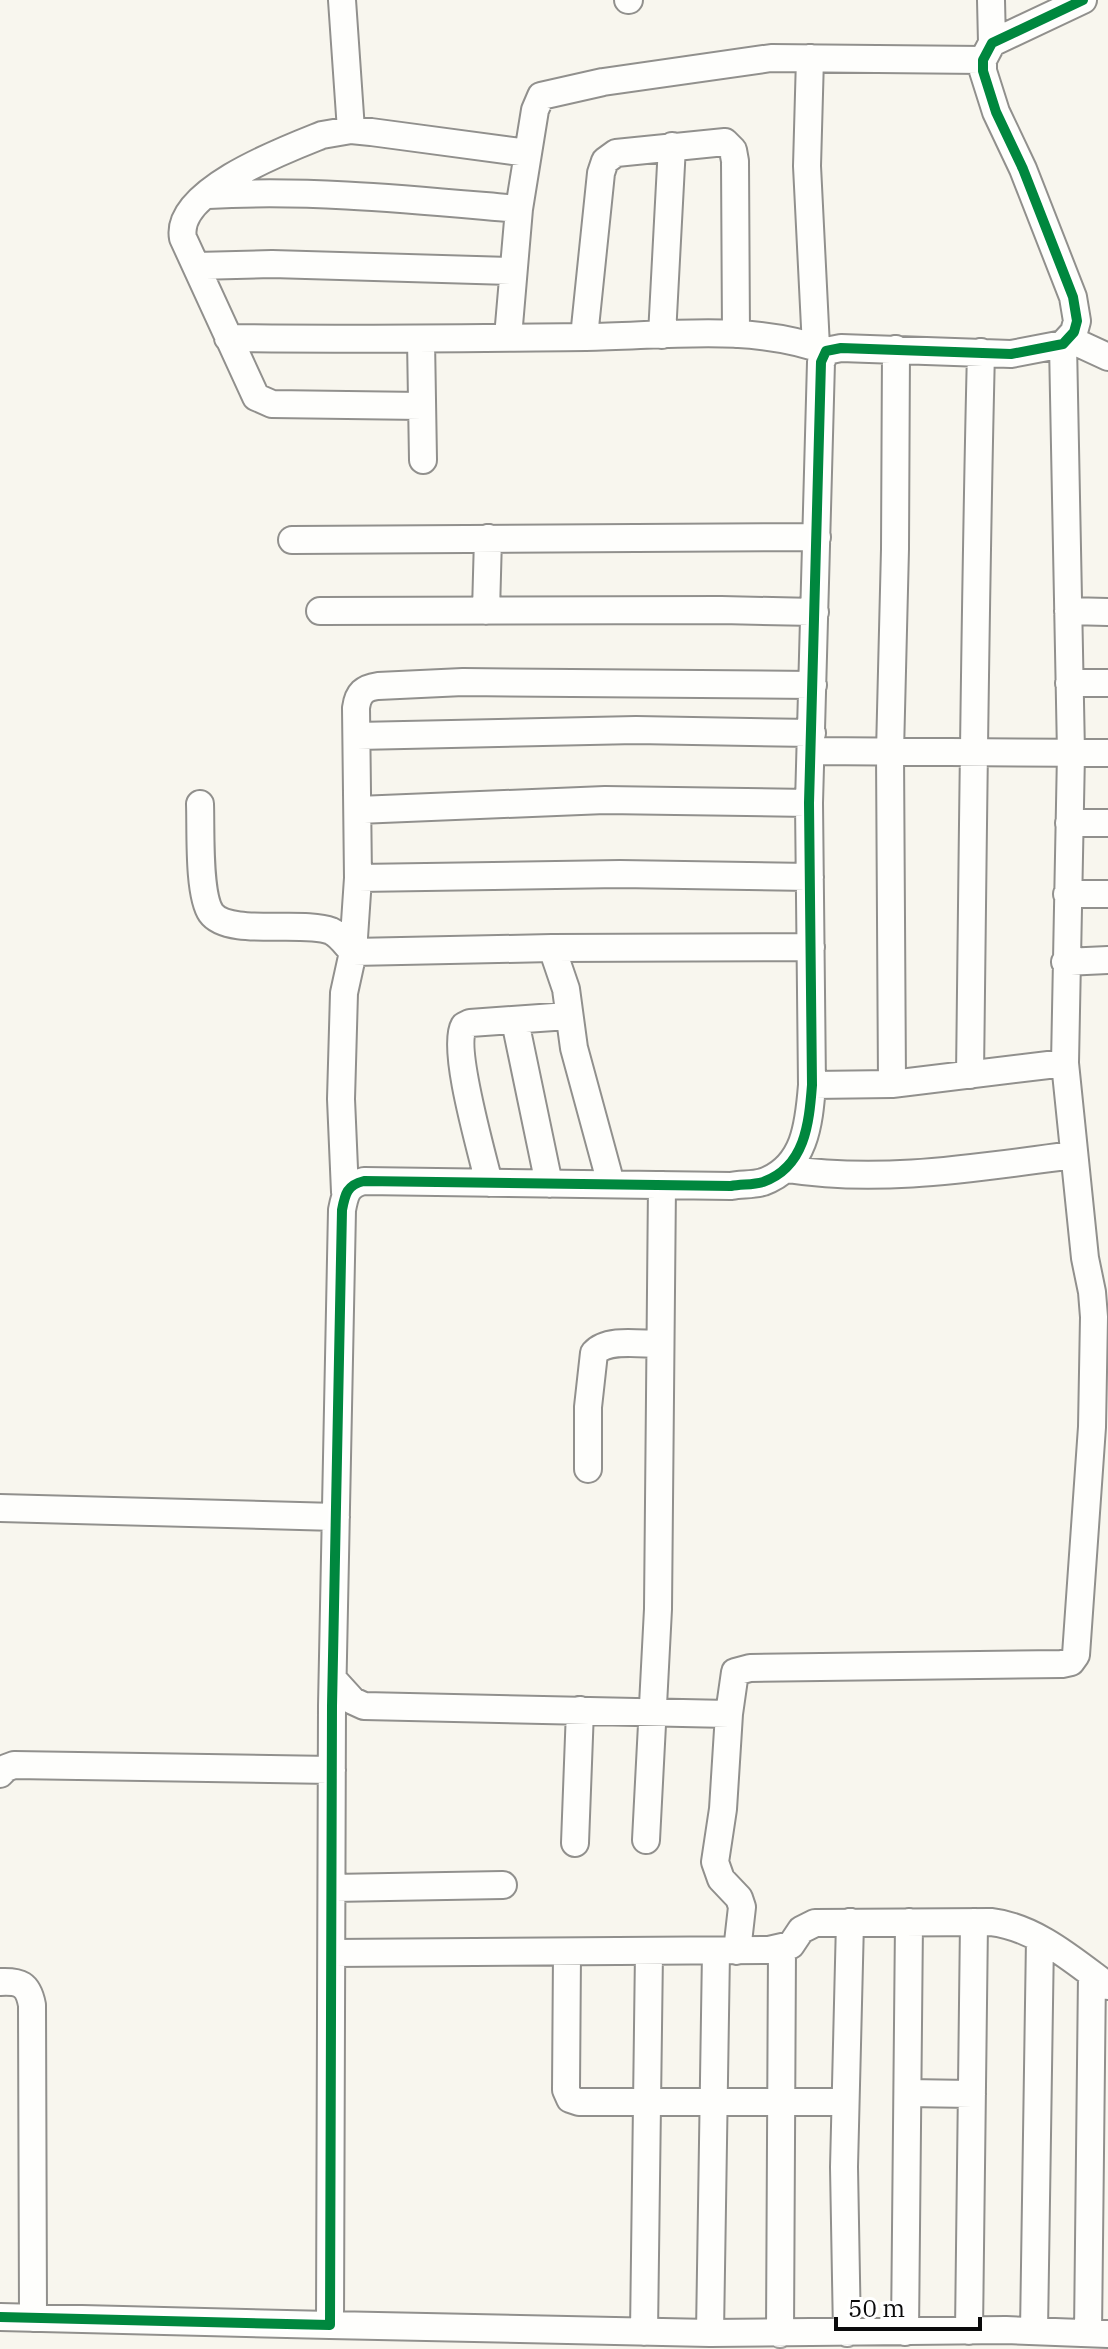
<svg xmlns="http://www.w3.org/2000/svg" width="1108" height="2349" font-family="'IBM Plex Serif',serif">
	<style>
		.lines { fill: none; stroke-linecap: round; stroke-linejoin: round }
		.minor-casing { stroke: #91908d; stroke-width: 30 }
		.minor { stroke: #fefefc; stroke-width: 26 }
		.cycleway-casing { stroke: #fff; stroke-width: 15 }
		.cycleway { stroke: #00873e; stroke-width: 10 }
	</style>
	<rect width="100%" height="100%" fill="#f8f6ee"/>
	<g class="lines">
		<!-- minor casing -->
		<g class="minor-casing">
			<path id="minor" d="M342 0 351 130
				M628 0H629
				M991 0 992 43
				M810 58 807 166 816 347
				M208 195C312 189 415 200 519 209
				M196 266 272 264 512 271
				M662 335 672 146
				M508 337 519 209 535 110 541 96 603 82 771 58 983 60
				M584 337 601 173 605 161 616 153 725 142 733 150 735 161 736 334
				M228 338C348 340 466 338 586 337 665 336 751 323 826 351
				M1069 339 1108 357
				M421 340 423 460
				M422 406 272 404 256 397 183 238C174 191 287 149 322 135L351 130 371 132 528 153
				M292 540 817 537
				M320 611 721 610 815 612
				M486 611 488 538
				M1068 611 1108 612
				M1069 683H1108
				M357 736 636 730 812 733
				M811 751 1108 753
				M200 804C201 829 198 894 211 913 228 937 303 920 331 931 340 935 346 945 353 952L552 948 811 947
				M358 810 605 800 809 803
				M1069 823H1108
				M358 878 620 874 810 877
				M1067 894H1108
				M552 948 566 989 574 1048 611 1184
				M1065 962 1108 960
				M515 1021 549 1184
				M970 1075C973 834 975 593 981 352
				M892 1084 890 752 895 549 896 349
				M812 1085 892 1084 1065 1063
				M787 1169C883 1184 979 1167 1074 1155
				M489 1183C482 1153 451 1048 464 1026L470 1023 568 1016
				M345 1192 341 1099 344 993 353 952 358 878 356 708C358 693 364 688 378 686L463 682 813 685
				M588 1469V1407L594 1353C607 1338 640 1344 659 1344
				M0 1508 336 1517
				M333 1679 353 1701 364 1706 729 1714
				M0 1774 6 1768 14 1765 332 1770
				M646 1840 658 1609 662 1185
				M575 1843 580 1710
				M332 1888 503 1885
				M737 1951 742 1907 739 1898 721 1879 715 1862 723 1809 729 1714 735 1672 750 1668 1062 1664 1071 1662 1076 1655 1092 1427 1094 1317 1092 1292 1085 1258 1065 1063 1071 753 1063 344
				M332 1953 769 1950 791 1945 801 1930 815 1923 991 1922C1035 1927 1073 1960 1108 1986
				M567 1953 566 2090 570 2099 579 2102H845
				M0 1982C20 1981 28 1984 32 2005L33 2318
				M908 2093 972 2094
				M0 2317 330 2325 332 1706 342 1210C345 1194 347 1185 364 1181L731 1186C741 1184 753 1185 763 1182 805 1167 809 1124 812 1085L809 803 821 362 826 351 841 348 1011 354 1063 344 1074 332 1077 321 1073 297 1023 169 996 112 983 71V60L992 43 1083 0
				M330 2325 710 2333 1006 2330 1108 2334
				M969 2331 974 1922
				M1034 2331 1040 1939
				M644 2332 649 1952
				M905 2332 909 1922
				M710 2333 716 1952
				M847 2333 844 2167 850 1922
				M1088 2333 1092 1974
				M780 2334 782 1949"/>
		</g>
		<!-- minor -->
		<use href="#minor" class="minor"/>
		<!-- cycleway casing -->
		<g class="cycleway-casing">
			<path id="cycleway" d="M0 2317 330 2325 332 1706 342 1210C345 1194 347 1185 364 1181L731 1186C741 1184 753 1185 763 1182 805 1167 809 1124 812 1085L809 803 821 362 826 351 841 348 1011 354 1063 344 1074 332 1077 321 1073 297 1023 169 996 112 983 71V60L992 43 1083 0"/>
		</g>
		<!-- cycleway -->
		<use href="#cycleway" class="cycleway"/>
	</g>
	<!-- scale -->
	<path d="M836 2317v12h144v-12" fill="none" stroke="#0a0a0a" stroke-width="4"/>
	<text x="848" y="2317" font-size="24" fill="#0a0a0a" stroke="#ffffff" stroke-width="6" paint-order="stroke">50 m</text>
</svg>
